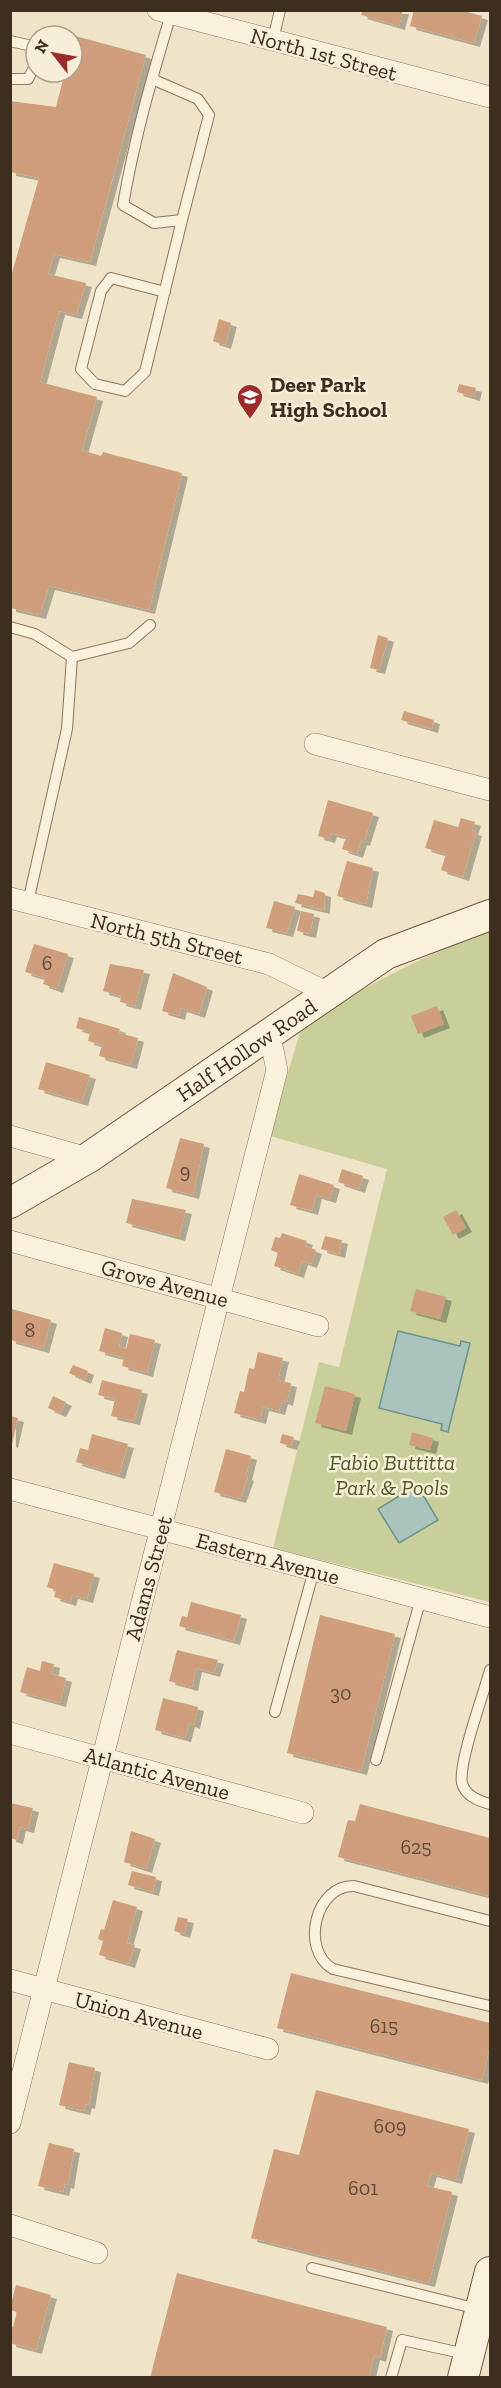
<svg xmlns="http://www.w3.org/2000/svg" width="501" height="2388" font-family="'Zilla Slab',serif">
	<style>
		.green { fill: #c9cf9b }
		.water { fill: #a9c4bc; stroke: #6f938a; stroke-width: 1.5 }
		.building { fill: #cf9f7d; filter: url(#shadow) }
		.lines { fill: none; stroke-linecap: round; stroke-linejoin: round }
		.lane-casing { stroke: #8d765c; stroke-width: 12 }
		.street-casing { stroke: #8d765c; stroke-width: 22 }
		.secondary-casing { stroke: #6f573f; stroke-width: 32 }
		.lane { stroke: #faf1dc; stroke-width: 10 }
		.street { stroke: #faf1dc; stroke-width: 21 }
		.secondary { stroke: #faf1dc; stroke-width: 30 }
		.labels { text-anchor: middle; stroke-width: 5; stroke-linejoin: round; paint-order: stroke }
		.number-label { font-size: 20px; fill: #624a37 }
		.street-label { font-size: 22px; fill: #3d2e20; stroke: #f7eed8 }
		.poi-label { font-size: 22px; font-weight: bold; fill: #3d2e20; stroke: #f7eed8; text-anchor: start }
		.park-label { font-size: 22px; font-style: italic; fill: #4d5a26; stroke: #f7eed8 }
	</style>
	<defs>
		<filter id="shadow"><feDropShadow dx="6" dy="4" stdDeviation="0" flood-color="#0004"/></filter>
	</defs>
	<rect width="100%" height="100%" fill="#f0e4c8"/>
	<!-- green -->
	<path class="green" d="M490 930V1602L273 1548 319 1362 339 1367 387 1169 270 1136 301 1028C361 987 423 956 490 930Z"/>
	<!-- water -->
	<path class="water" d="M398 1331 460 1346 461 1341 470 1343 448 1432 441 1430 442 1424 379 1408Z
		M417 1485 438 1520 399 1543 378 1509Z"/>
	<!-- building -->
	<path class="building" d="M363 10H403L399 26 361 15Z
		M414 10H461L482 16 474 43 410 26Z
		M75 36 146 55 90 262 54 254 48 274 86 283 76 315 59 311 40 382 97 397 82 450 101 456 103 452 182 473 149 610 49 586 40 615 10 608V280L39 178 10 172V101L56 107 65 72H72V48Z
		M219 319 231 323 225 345 213 341Z
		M459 384 476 388 474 397 457 392Z
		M378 635 388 638 379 670 370 668Z
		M404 711 434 720 432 729 401 720Z
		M328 800 373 813 364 842 361 841 357 854 342 849 346 837 331 833 329 839 318 836Z
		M461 818 475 822 472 831 476 832 463 877 441 870 446 854 425 848 434 820 458 827Z
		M347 861 373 868 366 904 337 896Z
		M315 890 325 893 324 910 295 903 298 894 313 897Z
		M274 901 295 907 287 933 266 928Z
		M301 911 314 914 310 934 297 931Z
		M34 944 68 954 57 989 43 984 45 978 25 972Z
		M110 964 144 970 135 1006 120 1002 121 996 103 991Z
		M173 973 207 987 199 1014 181 1008 179 1016 162 1011Z
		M437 1006 444 1024 418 1034 411 1016Z
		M79 1017 120 1029 119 1033 138 1038 131 1065 99 1056 102 1045 88 1041 90 1032 76 1028Z
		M46 1062 90 1075 82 1102 38 1089Z
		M180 1138 204 1144 193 1195 166 1188Z
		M342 1169 363 1176 359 1189 338 1182Z
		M299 1174 334 1185 330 1199 316 1195 312 1211 290 1205Z
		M132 1199 186 1210 179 1237 126 1223Z
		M456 1210 466 1228 453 1235 443 1217Z
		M282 1233 307 1241 305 1246 316 1250 311 1264 302 1261 298 1274 274 1266 278 1253 271 1250 275 1237 280 1238Z
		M325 1236 342 1240 339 1254 321 1249Z
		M416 1289 446 1297 440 1319 410 1311Z
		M12 1309 51 1320 43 1349 10 1340Z
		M105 1328 122 1333 119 1346 126 1349 130 1334 155 1340 147 1373 122 1366 124 1358 99 1351Z
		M258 1352 283 1358 278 1380 291 1383 287 1402 282 1400 279 1411 263 1407 260 1420 234 1413 240 1391 244 1392 249 1368 254 1369Z
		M73 1365 88 1371 85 1380 69 1373Z
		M102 1380 142 1390 134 1421 111 1416 115 1399 98 1395Z
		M325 1386 355 1394 346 1431 315 1423Z
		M53 1396 66 1402 60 1413 48 1408Z
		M10 1416 18 1418 12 1444 10 1443Z
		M412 1432 433 1438 430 1450 409 1445Z
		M92 1434 128 1444 119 1475 76 1462 80 1448 88 1450Z
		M282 1434 294 1437 291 1446 280 1443Z
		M226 1449 251 1456 246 1476 248 1477 240 1499 214 1492Z
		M54 1563 94 1574 87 1599 72 1595 70 1602 54 1597 56 1590 47 1587Z
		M191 1602 241 1615 234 1641 179 1626 182 1616 187 1617Z
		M320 1615 395 1634 361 1771 287 1753Z
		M177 1650 218 1660 214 1673 196 1668 192 1687 169 1681Z
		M42 1661 54 1664 52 1674 66 1678 60 1703 20 1692 27 1667 40 1671Z
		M163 1698 198 1707 194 1725 189 1723 185 1738 155 1730Z
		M10 1803 33 1808 28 1829 20 1827 17 1840 10 1838Z
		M360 1804 490 1838V1896L338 1857 348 1820 355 1821Z
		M131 1831 155 1839 146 1869 124 1862Z
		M132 1871 156 1877 153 1892 128 1885Z
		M113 1900 137 1907 127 1943 135 1945 129 1964 99 1955 103 1941 98 1939 101 1929 104 1930Z
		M178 1917 188 1919 184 1934 174 1931Z
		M291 1973 490 2023V2046L482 2080 277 2028Z
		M69 2062 95 2068 89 2105 86 2104 84 2111 59 2105Z
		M316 2090 469 2129 456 2180 431 2173 427 2186 452 2192 429 2283 251 2238 274 2149 299 2155Z
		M49 2143 74 2149 68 2185 65 2184 63 2192 38 2186Z
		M177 2273 387 2327 380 2358 374 2356 369 2378H150Z
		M16 2285 51 2295 36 2350 10 2343V2326L13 2327 17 2312 10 2310V2307Z"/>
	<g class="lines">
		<!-- lane casing -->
		<g class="lane-casing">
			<path id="lane" d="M273 40 280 10
				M10 41 32 46 36 52
				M10 79H28L36 64
				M152 79 198 99 209 115 182 220 154 223 123 205C134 140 152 77 171 14
				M165 292 111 278 101 291 81 369 95 384 125 391 145 372 182 220
				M10 627 35 634 72 657 67 729 28 902
				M72 657 129 643 150 625
				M490 1670C484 1693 458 1763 462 1783 465 1796 479 1801 490 1804
				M275 1712 314 1570
				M376 1760 421 1598
				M490 1921 354 1886C315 1885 300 1950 333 1969L490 2006
				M312 2268 478 2309
				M391 2378 402 2340 466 2354"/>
		</g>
		<!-- street casing -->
		<g class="street-casing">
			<path id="street" d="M158 10 490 97
				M315 744 490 790
				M10 898 269 964 328 993
				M10 1136 88 1158
				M10 1241 318 1326
				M10 1489 490 1617
				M10 1733 303 1813
				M10 1980 268 2049
				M10 2123 277 1070 269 1032
				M10 2225 97 2253"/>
		</g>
		<!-- secondary casing -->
		<g class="secondary-casing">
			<g id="secondary">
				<path id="s1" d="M10 1203 88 1158 386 954 490 915"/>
				<path d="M463 2378 490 2272"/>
			</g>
		</g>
		<!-- lane -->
		<use href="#lane" class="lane"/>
		<!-- street -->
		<use href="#street" class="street"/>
		<!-- secondary -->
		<use href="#secondary" class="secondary"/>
	</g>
	<!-- icons -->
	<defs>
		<g id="school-pin" transform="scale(1.35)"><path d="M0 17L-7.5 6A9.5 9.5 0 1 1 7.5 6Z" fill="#9e2a2b" stroke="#f7eed8"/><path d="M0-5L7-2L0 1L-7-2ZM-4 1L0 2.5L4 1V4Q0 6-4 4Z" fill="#fff"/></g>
	</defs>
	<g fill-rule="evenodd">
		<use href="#school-pin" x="250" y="397"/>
	</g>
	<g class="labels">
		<!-- number labels -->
		<g class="number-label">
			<text x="47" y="970">6</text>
			<text x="185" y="1178">9</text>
			<text x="30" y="1337">8</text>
			<text x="341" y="1700">30</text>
			<text x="416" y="1854">625</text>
			<text x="384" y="2033">615</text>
			<text x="390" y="2133">609</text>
			<text x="363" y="2195">601</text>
		</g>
		<!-- street labels -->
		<g class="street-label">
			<text transform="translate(324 54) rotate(15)" y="8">North 1st Street</text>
			<text transform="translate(167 938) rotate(14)" y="8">North 5th Street</text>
			<text dy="8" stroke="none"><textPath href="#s1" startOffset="282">Half Hollow Road</textPath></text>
			<text transform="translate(165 1283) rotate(15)" y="8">Grove Avenue</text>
			<text transform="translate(268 1558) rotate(15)" y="8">Eastern Avenue</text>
			<text transform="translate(148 1578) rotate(-75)" y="8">Adams Street</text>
			<text transform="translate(157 1773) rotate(15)" y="8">Atlantic Avenue</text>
			<text transform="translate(139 2015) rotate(15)" y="8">Union Avenue</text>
		</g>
		<!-- poi labels -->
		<g class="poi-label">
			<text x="270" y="392">Deer Park<tspan x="270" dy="25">High School</tspan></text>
		</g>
		<!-- park labels -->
		<g class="park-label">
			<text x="392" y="1470">Fabio Buttitta<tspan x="392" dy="25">Park &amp; Pools</tspan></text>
		</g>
	</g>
	<!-- border -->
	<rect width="501" height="2388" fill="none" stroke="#3d2e20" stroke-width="24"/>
	<!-- north arrow -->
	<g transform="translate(54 54) rotate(301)"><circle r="28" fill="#f7eed8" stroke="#ada18e" stroke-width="1.5"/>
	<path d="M0-4.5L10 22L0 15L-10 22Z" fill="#9e2a2b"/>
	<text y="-9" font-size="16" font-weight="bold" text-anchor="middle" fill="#3d2e20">N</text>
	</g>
</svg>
